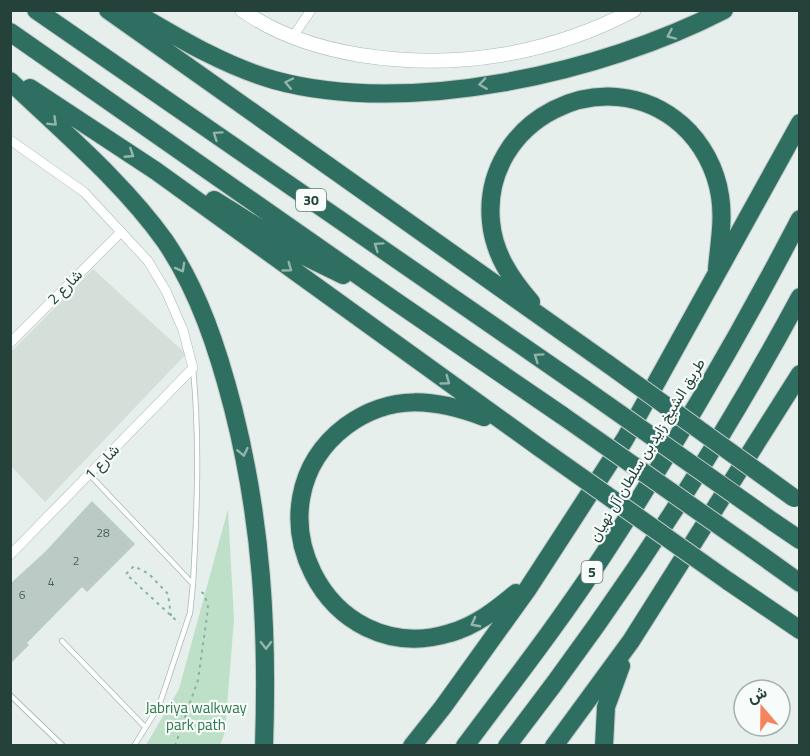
<svg xmlns="http://www.w3.org/2000/svg" width="810" height="756" font-family="'Titillium Web',Vazirmatn,sans-serif">
	<style>
		.built { fill: #d4dfda }
		.green { fill: #bfe0c8 }
		.building { fill: #bbcac4 }
		.lines { fill: none; stroke-linecap: round; stroke-linejoin: round }
		.lane-casing { stroke: #a8b8b2; stroke-width: 6 }
		.street-casing { stroke: #a8b8b2; stroke-width: 10 }
		.secondary-casing { stroke: #a4bbb3; stroke-width: 15 }
		.highway-casing { stroke: #c2cac8; stroke-width: 20 }
		.path { stroke: #86b3a5; stroke-width: 2; stroke-dasharray: 3 4.5; stroke-linecap: butt }
		.lane { stroke: #fff; stroke-width: 4.5 }
		.street { stroke: #fff; stroke-width: 9 }
		.secondary { stroke: #fff; stroke-width: 14 }
		.highway { stroke: #2f6f62; stroke-width: 18 }
		.highway-bridge-casing { stroke: #c2cac8; stroke-width: 20; stroke-linecap: butt }
		.highway-bridge { stroke: #2f6f62; stroke-width: 18 }
		.oneway { stroke: #93b5ae }
		.labels { text-anchor: middle; stroke-width: 4.5; stroke-linejoin: round; paint-order: stroke }
		.number-label { font-size: 12px; fill: #4a645c }
		.shield { fill: #f7fbf9; stroke: #637a73; stroke-width: 1.5 }
		.shield-label { font-size: 14px; font-weight: bold; fill: #24423a }
		.street-label { font-size: 15px; fill: #24423a; stroke: #f7fbf9 }
		.park-label { font-size: 15px; fill: #2d7a4b; stroke: #f7fbf9 }
	</style>
	<rect width="100%" height="100%" fill="#e6efeb"/>
	<!-- built -->
	<path class="built" d="M93 269 186 354 45 502 11 466V352Z"/>
	<!-- green -->
	<path class="green" d="M228 509 234 619 225 732 220 745H146L179 689Z"/>
	<!-- building -->
	<path class="building" d="M92 501 135 544 87 592 82 587 27 643 29 645 10 664V584L46 551Z"/>
	<g class="lines">
		<!-- lane casing -->
		<g class="lane-casing">
			<path id="lane" d="M89 474 193 584 190 613 159 706 134 746
				M193 584C197 512 200 440 193 368
				M62 641 145 727
				M10 695 63 746"/>
		</g>
		<!-- street casing -->
		<g class="street-casing">
			<path id="street" d="M292 38 311 10
				M10 140 84 192 148 261 166 291 183 330 193 368 10 555
				M10 343 121 232"/>
		</g>
		<!-- secondary casing -->
		<g class="secondary-casing">
			<path id="secondary" d="M242 10C277 35 318 48 360 55 455 70 549 55 634 10"/>
		</g>
		<!-- highway casing -->
		<g class="highway-casing">
			<path id="highway" d="M36 10 586 390
				M108 10 608 364
				M131 10C177 37 222 65 274 80 408 117 602 73 724 10
				M10 32 395 301 563 416
				M10 81C62 131 123 182 165 241 199 291 218 350 233 408 262 522 268 629 264 746
				M30 88 156 171 540 448
				M214 200 304 256 343 275
				M531 302C511 279 494 254 491 222 481 120 605 57 682 125 702 143 716 169 720 196 724 220 719 245 717 269
				M484 417C436 399 391 393 346 426 243 504 326 671 450 633 475 626 496 610 516 593
				M772 521 800 540
				M751 548 800 583
				M728 581 800 630
				M412 746 443 707 527 590 625 439 800 123
				M465 746C512 683 561 620 604 554 675 446 740 334 800 219
				M507 746C617 604 715 455 800 297
				M554 746 631 641 800 374
				M604 746 606 707 621 666"/>
		</g>
		<!-- path -->
		<path class="path" d="M171 616 168 594 149 574 134 566 126 574 179 623
			M175 746 198 680 207 616 208 605 204 594 200 591"/>
		<!-- lane -->
		<use href="#lane" class="lane"/>
		<!-- street -->
		<use href="#street" class="street"/>
		<!-- secondary -->
		<use href="#secondary" class="secondary"/>
		<!-- highway -->
		<use href="#highway" class="highway"/>
		<!-- highway-bridge casing -->
		<g class="highway-bridge-casing">
			<path id="highway-bridge" d="M608 364 794 498
				M586 390 772 521
				M563 416 751 548
				M540 448 728 581"/>
		</g>
		<!-- highway-bridge -->
		<use href="#highway-bridge" class="highway-bridge"/>
	</g>
	<!-- one-way arrows -->
	<defs><path id="oneway-chevron" d="M-2-3.5L2.5 0L-2 3.5" fill="none" stroke-width="1.6" stroke-linecap="round" stroke-linejoin="round" transform="scale(1.5)"/></defs>
	<g class="oneway">
		<use href="#oneway-chevron" transform="translate(671 35) rotate(156)"/>
		<use href="#oneway-chevron" transform="translate(289 83) rotate(-168)"/>
		<use href="#oneway-chevron" transform="translate(483 84) rotate(172)"/>
		<use href="#oneway-chevron" transform="translate(53 122) rotate(44)"/>
		<use href="#oneway-chevron" transform="translate(217 135) rotate(-145)"/>
		<use href="#oneway-chevron" transform="translate(130 154) rotate(33)"/>
		<use href="#oneway-chevron" transform="translate(378 246) rotate(-145)"/>
		<use href="#oneway-chevron" transform="translate(181 268) rotate(61)"/>
		<use href="#oneway-chevron" transform="translate(288 268) rotate(36)"/>
		<use href="#oneway-chevron" transform="translate(538 357) rotate(-145)"/>
		<use href="#oneway-chevron" transform="translate(446 381) rotate(36)"/>
		<use href="#oneway-chevron" transform="translate(243 452) rotate(78)"/>
		<use href="#oneway-chevron" transform="translate(475 623) rotate(152)"/>
		<use href="#oneway-chevron" transform="translate(266 645) rotate(89)"/>
	</g>
	<g class="labels">
		<!-- number labels -->
		<g class="number-label">
			<text x="103" y="537">28</text>
			<text x="76" y="565">2</text>
			<text x="51" y="586">4</text>
			<text x="22" y="599">6</text>
		</g>
		<!-- shield labels -->
		<g class="shield">
			<rect x="296" y="189" width="30" height="22" rx="4.5"/>
			<rect x="581.5" y="561" width="21" height="22" rx="4.5"/>
		</g>
		<g class="shield-label">
			<text x="311" y="205">30</text>
			<text x="592" y="577">5</text>
		</g>
		<!-- street labels -->
		<g class="street-label">
			<text transform="translate(65 287) rotate(-46)" y="5">شارع 2</text>
			<text transform="translate(647 450) rotate(-59)" y="5">طريق الشيخ زايد بن سلطان آل نهيان</text>
			<text transform="translate(102 462) rotate(-46)" y="5">شارع 1</text>
		</g>
		<!-- park labels -->
		<g class="park-label">
			<text x="196" y="713">Jabriya walkway<tspan x="196" dy="17">park path</tspan></text>
		</g>
	</g>
	<!-- border -->
	<rect width="810" height="756" fill="none" stroke="#24423a" stroke-width="24"/>
	<!-- north arrow -->
	<g transform="translate(762 708) rotate(340)"><circle r="28" fill="#f7fbf9" stroke="#a3b1ad" stroke-width="1.5"/>
	<path d="M0-4.5L10 22L0 15L-10 22Z" fill="#f4845f"/>
	<text y="-9" font-size="16" font-weight="bold" text-anchor="middle" fill="#24423a">ش</text>
	</g>
</svg>
